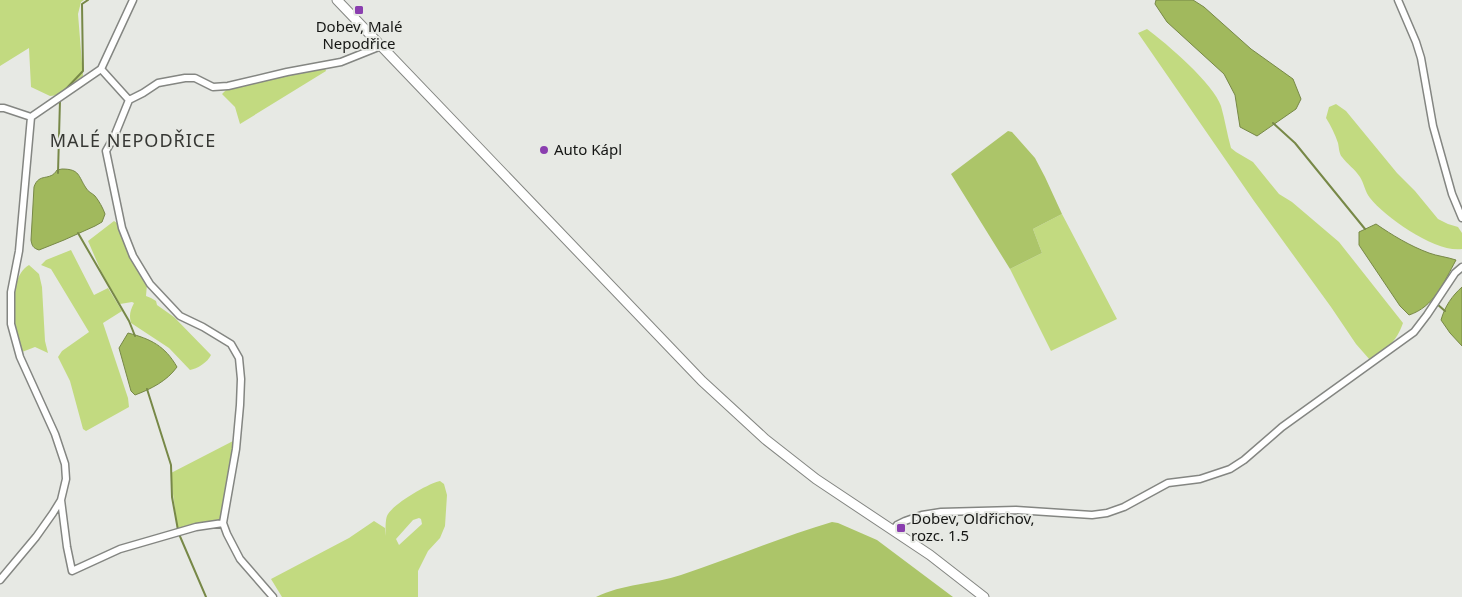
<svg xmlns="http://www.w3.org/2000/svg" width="1462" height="597" font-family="'Noto Sans',sans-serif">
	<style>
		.green { fill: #c2da80; fill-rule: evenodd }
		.forest { fill: #acc569 }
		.water { fill: #a1b95d; stroke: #778847 }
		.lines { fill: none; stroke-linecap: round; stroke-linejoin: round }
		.stream { stroke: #778847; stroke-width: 2 }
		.minor-casing { stroke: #848682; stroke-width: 9 }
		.secondary-casing { stroke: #848682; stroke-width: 11 }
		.minor { stroke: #fff; stroke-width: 6 }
		.secondary { stroke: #fff; stroke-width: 9 }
		.poi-dot { fill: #8a3eaf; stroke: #e7e9e4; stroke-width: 2 }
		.labels { text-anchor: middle; stroke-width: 4; stroke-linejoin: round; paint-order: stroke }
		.poi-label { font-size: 15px; fill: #151614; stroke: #e7e9e4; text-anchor: start }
		.quarter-label { font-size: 18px; letter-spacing: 1px; fill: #363733; stroke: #e7e9e4 }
	</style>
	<rect width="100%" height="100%" fill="#e7e9e4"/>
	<!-- green -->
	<path class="green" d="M0 0H84L81 2 78 14 83 76 59 95 50 96 31 87 29 48 0 66Z
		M1147 29C1166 43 1214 84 1221 106 1225 120 1227 134 1231 148L1236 152 1253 162 1279 194 1292 202 1339 242 1403 323C1396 343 1387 348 1370 360L1356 344 1331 307 1254 201 1138 33Z
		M325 68 326 71 240 124 235 107 222 94 228 88 286 73Z
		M1336 104 1346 111 1397 173 1415 191 1438 219 1448 224 1458 227 1462 233V249C1436 253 1386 218 1370 198 1365 192 1364 183 1360 177 1355 169 1347 164 1342 157 1339 154 1339 147 1338 143 1335 134 1331 126 1326 118L1329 107Z
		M1062 214 1117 319 1051 351 1010 269 1042 253 1033 229Z
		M114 221 117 223 130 255 147 284 146 296 151 298 156 301 157 305 174 317 211 355C208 362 197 369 190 370L169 348 131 323C129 315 130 311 134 303L132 302 120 304 101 271 88 241Z
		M71 250 94 295 108 288 122 311 103 323 128 398 129 407 86 431 83 429 70 381 58 357 62 351 89 332 51 269 41 265 46 260Z
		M29 265 39 274 42 287 45 341 48 353 35 347 22 352C19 344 16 336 14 328 11 311 12 274 29 265Z
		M235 440 225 490 224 507 220 522 200 523 177 530C176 511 172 492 171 473Z
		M440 481 444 484 447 495 445 526 440 538 428 551 418 571V597H282L271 579 349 538 374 521 385 528V536C386 530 385 521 387 516 391 505 429 483 440 481ZM419 518 421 519 422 524 399 545 396 539 413 520Z"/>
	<!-- forest -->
	<path class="forest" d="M1008 131 1012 132 1035 158 1045 177 1062 214 1033 229 1042 253 1010 269 951 174Z
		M832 522 838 523 877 540 953 597H596C622 584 654 584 681 575 732 558 781 537 832 522Z"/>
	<!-- water -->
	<path class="water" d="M1156 0H1193L1204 7 1251 49 1293 79 1301 99 1296 109 1257 136 1240 127 1235 95 1224 74 1167 22 1155 4Z
		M62 169C80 169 78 176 86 188 88 192 92 193 95 196 99 201 103 208 105 214L102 222 95 226 64 240 39 250C33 248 32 246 31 240L34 187C39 172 50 182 57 170Z
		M1376 224C1392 235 1410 246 1429 253 1437 256 1447 257 1456 260 1444 282 1434 307 1409 315L1400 306 1359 245V232Z
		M1462 287V346L1450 333 1441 320C1445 306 1452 296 1462 287Z
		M128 333C151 339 165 346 177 367 167 381 151 389 135 395L131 391 119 348Z"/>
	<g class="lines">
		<!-- stream -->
		<path class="stream" d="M63 92 83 71 82 4 88 0
			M1273 123 1295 143 1365 229
			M58 173 60 100
			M78 233 129 321 135 336
			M1437 304 1445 311
			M147 389 171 465 172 497 178 530
			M179 534 206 597"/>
		<!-- minor casing -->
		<g class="minor-casing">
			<path id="minor" d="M133 0 101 69 129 100 143 93 158 83 185 78H195L213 87 228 86 287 72 341 62 381 46
				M1398 0 1416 42 1421 58 1433 126 1452 194 1462 218
				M129 100 114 137 106 151 122 228 133 256 150 284 180 316 203 327 231 344 239 358 241 379 240 405 236 449 223 523 227 534 240 559 273 597
				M0 108H4L31 117 101 69
				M61 500 67 547 72 571 120 549 196 527 223 523
				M893 530 897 525 905 521 922 515 941 512 1016 510 1092 515 1107 513 1124 507 1168 483 1200 479 1230 469 1244 460 1282 427 1414 332 1427 315 1455 273 1462 267
				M0 580 36 537 53 513 61 500 66 479 65 464 55 434 20 357 11 324V292L19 251 31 117"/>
		</g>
		<!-- secondary casing -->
		<g class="secondary-casing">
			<path id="secondary" d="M337 0 702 381 765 439 816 479 930 555 984 597"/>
		</g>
		<!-- minor -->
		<use href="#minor" class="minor"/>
		<!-- secondary -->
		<use href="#secondary" class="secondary"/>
	</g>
	<!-- markers -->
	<g class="poi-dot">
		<rect x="354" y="5" width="10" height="10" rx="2.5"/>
		<circle cx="544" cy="150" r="5"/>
		<rect x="896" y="523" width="10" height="10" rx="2.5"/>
	</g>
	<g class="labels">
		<!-- poi labels -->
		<g class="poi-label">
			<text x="359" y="32" text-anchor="middle">Dobev, Malé<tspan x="359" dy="17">Nepodřice</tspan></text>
			<text x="554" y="155">Auto Kápl</text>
			<text x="911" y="524">Dobev, Oldřichov,<tspan x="911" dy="17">rozc. 1.5</tspan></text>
		</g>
		<!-- quarter labels -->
		<g class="quarter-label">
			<text x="133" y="147">MALÉ NEPODŘICE</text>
		</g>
	</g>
</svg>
